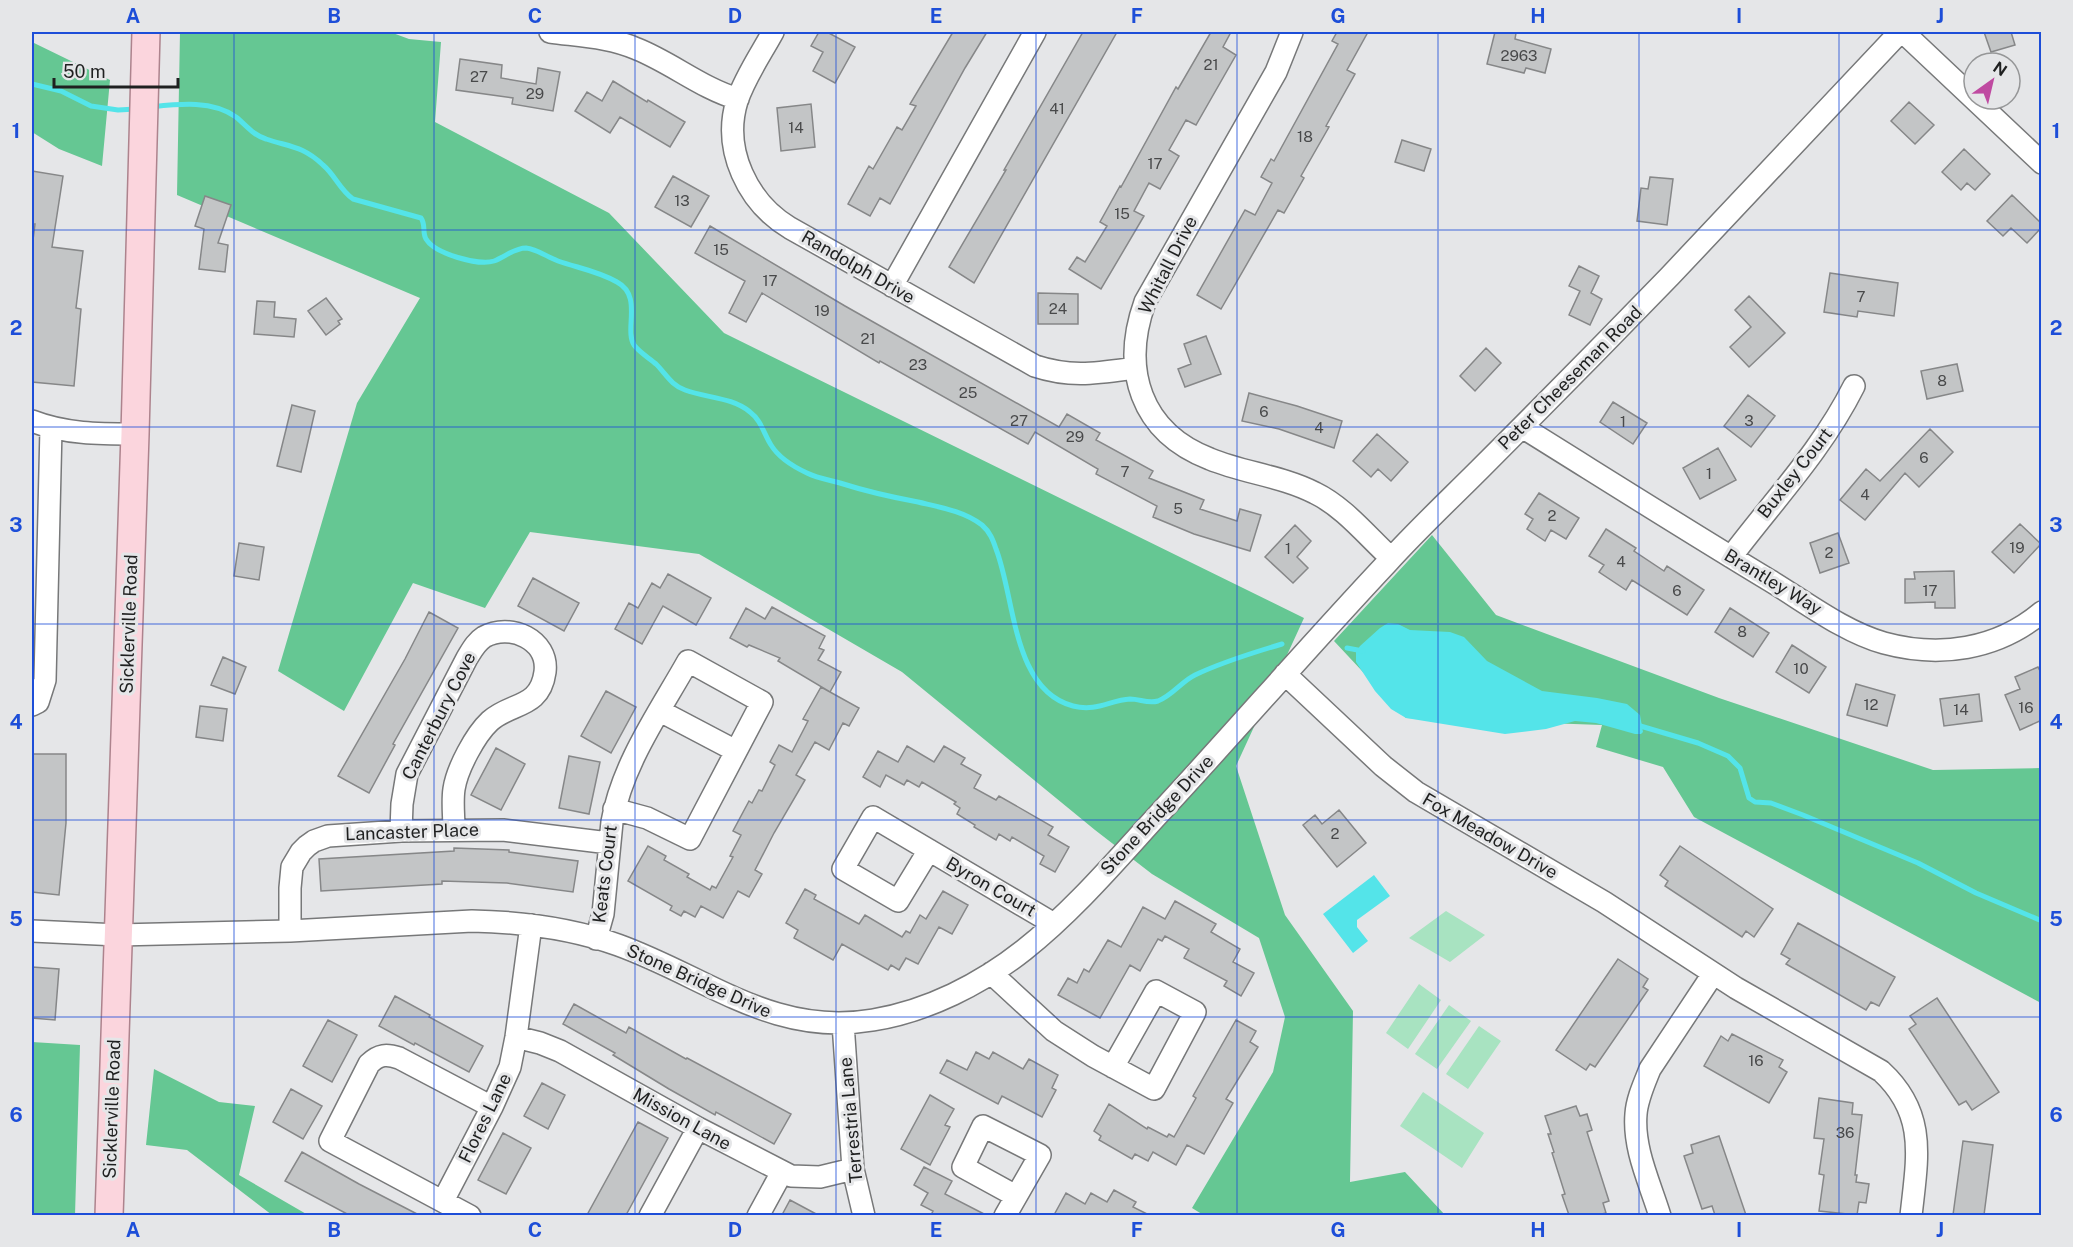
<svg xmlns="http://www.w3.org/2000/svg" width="2073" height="1247" font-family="'Public Sans',sans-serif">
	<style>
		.green { fill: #a8e3c1 }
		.forest { fill: #65c793 }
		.water { fill: #54e4e9 }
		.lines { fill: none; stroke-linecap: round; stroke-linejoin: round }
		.stream { stroke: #54e4e9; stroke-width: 5 }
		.building { fill: #c3c5c6; stroke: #868788; stroke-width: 1.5 }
		.minor-casing { stroke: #777879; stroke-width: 24 }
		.major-casing { stroke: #ad838d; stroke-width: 30 }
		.minor { stroke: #fff; stroke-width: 21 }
		.major { stroke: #fbd5dd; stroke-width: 27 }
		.grid { fill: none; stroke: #1d4ed8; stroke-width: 1.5; stroke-opacity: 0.55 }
		.labels { text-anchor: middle; stroke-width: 6; stroke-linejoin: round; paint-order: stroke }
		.number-label { font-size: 15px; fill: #48494a }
		.street-label { font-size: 18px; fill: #1f2020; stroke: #e5e6e8 }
		.neatline { fill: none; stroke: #1d4ed8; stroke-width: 2 }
		.grid-label { font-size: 20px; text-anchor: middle; font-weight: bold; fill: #1d4ed8 }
	</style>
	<rect width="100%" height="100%" fill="#e5e6e8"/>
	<!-- green -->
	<path class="green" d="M1446 911 1485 935 1450 962 1409 938Z
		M1419 984 1441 1000 1408 1049 1386 1033Z
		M1449 1005 1471 1021 1437 1069 1415 1054Z
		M1479 1026 1501 1041 1468 1089 1446 1074Z
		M1423 1092 1484 1133 1462 1168 1400 1126Z"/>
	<!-- forest -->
	<path class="forest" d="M180 32H390L409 39 441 42 435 122 609 213 724 333 1304 618 1236 766 1285 915 1353 1011 1350 1182 1405 1172 1445 1215 1205 1216 1192 1208 1273 1072 1285 1017 1259 938 1152 874 1095 830 902 672 699 554 530 532 485 608 413 583 344 711 278 671 357 403 420 298 177 195Z
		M32 42 110 80 102 166 59 149 32 132Z
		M1432 535 1496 615 1719 698 1933 770 2041 768V1003L1694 817 1663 767 1596 747 1602 725 1406 718 1334 641Z
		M32 1042 80 1045 75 1215H32Z
		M154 1069 219 1102 255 1106 239 1175 308 1215H272L187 1150 146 1145Z"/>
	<!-- water -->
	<path class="water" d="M1388 623 1398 624 1410 630 1450 632 1464 637 1487 661 1542 691 1597 698 1627 704 1640 715 1643 732 1641 734H1635L1596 723 1575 721 1546 729 1505 734 1406 718 1391 709 1375 691 1356 662V652L1360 646 1380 628Z
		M1374 875 1390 896 1357 920V927L1368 941 1353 953 1323 914Z"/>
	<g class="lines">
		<!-- stream -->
		<path class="stream" d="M32 84 61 91 91 106 118 110 136 109
			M151 107C179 104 212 100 236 117 246 125 253 135 266 139 290 147 303 146 323 165 335 175 340 190 353 199L421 218C426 225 422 232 426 239 435 254 479 266 494 261 505 257 514 248 526 248 537 249 547 257 558 261 578 268 598 271 617 282 643 296 624 329 634 345 639 352 649 358 656 364 666 374 671 385 685 390 706 398 732 397 750 412 761 420 764 434 771 445 779 458 794 467 807 473 817 478 829 480 840 483 865 491 891 497 918 502 939 507 964 511 982 525 990 532 993 540 996 549 1015 597 1012 690 1073 706 1097 712 1110 700 1130 699 1140 699 1148 704 1158 701 1172 696 1182 681 1195 675 1220 663 1255 652 1282 644
			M1347 648 1363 651
			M1637 725 1698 743 1728 756 1740 768 1749 798 1755 802 1771 803 1803 815 1918 863 1976 893 2042 921"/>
	</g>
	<!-- building -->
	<path class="building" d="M819 32H827L855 47 835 83 813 71 823 52 811 46Z
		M953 32H987L965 68 890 204 880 198 870 216 848 204 869 166 873 169 897 127 902 130 916 106 910 104Z
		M1083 32H1117L974 283 949 267 1006 170H1004Z
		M1211 32H1231L1223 47 1236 55 1196 125 1186 120 1169 150 1179 156 1160 189 1149 183 1134 211 1144 216 1101 289 1069 269 1077 257 1085 262 1107 226 1100 222 1120 186 1121 187 1176 87 1178 89Z
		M1337 32H1368L1347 70 1355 74 1326 126 1329 127 1301 176 1304 178 1284 213 1278 210 1221 309 1197 295 1245 210 1255 215 1272 183 1261 177 1271 159 1274 161 1338 44 1332 41Z
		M1495 32 1516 33 1515 39 1551 49 1545 73 1526 68 1524 73 1487 64Z
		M1984 32H2011L2015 45 1991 52Z
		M460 59 502 65 501 78 536 84 538 68 560 72 553 111 512 104 513 98 456 90Z
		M613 81 647 102 648 100 685 122 670 147 620 117 610 133 575 111 587 92 602 101Z
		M1909 102 1934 125 1915 144 1891 121Z
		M811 104 815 147 781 151 777 108Z
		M1402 140 1431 149 1424 171 1395 162Z
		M1964 149 1990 174 1975 190 1967 183 1961 190 1942 172Z
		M32 171 63 176 52 247 83 251 76 308 81 309 74 386 32 382V248L35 224H32Z
		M673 176 709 196 691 227 655 207Z
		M1650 177 1673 179 1667 225 1637 221 1641 188 1648 189Z
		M2012 195 2042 224V227L2027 243 2011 228 2003 236 1987 221Z
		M205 196 231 205 218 243 228 245 225 272 199 269 204 229 195 226Z
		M710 226 845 306 1059 427 1067 414 1100 433 1096 440 1153 471 1149 478 1204 500 1200 509 1237 521 1240 509 1261 515 1250 551 1194 534 1153 517 1157 506 1096 474 1098 469 1035 432 1028 444 880 361 879 363 762 293 746 322 729 313 745 281 695 253Z
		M1579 266 1599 276 1591 293 1602 299 1590 325 1569 315 1580 291 1569 286Z
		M1830 273 1898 283 1894 316 1858 311 1857 317 1824 312Z
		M1038 293 1078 294V324H1038Z
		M1749 296 1785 333 1749 367 1730 347 1751 327 1735 310Z
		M326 298 342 319 338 321 340 324 326 335 308 311Z
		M257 301 275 302 274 317 296 319 294 337 254 334Z
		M1206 336 1221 374 1185 387 1178 369 1191 364 1184 344Z
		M1486 348 1501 363 1475 391 1460 376Z
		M1957 364 1963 391 1927 399 1921 371Z
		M1249 393 1297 406 1342 421 1334 448 1279 429 1242 421Z
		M1748 395 1775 416 1751 447 1724 426Z
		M1613 402 1647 423 1633 444 1600 422Z
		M292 405 315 411 301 472 277 466Z
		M1930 429 1953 452 1919 487 1905 473 1865 520 1840 500 1866 469 1880 481Z
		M1377 434 1408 462 1391 481 1378 469 1371 477 1353 461Z
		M1718 448 1736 480 1700 499 1683 468Z
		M1539 493 1579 518 1566 539 1551 530 1545 541 1527 529 1533 519 1525 514Z
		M2020 524 2041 544 2014 573 1992 552Z
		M1295 525 1311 541 1297 557 1308 568 1293 583 1265 557Z
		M1606 529 1636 548 1634 551 1664 571 1667 566 1704 590 1687 615 1632 580 1626 590 1599 572 1604 565 1589 556Z
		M1838 533 1849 563 1820 573 1810 543Z
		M239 543 264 547 259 580 234 576Z
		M1954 571 1955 608H1935V602L1905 603V579H1915L1914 572Z
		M668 574 711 598 696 625 663 606 642 644 615 629 629 603 638 608 652 583 660 588Z
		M533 578 579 603 564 631 518 606Z
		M772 607 825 636 819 648 824 650 818 660 841 672 830 692 778 661 780 658 749 645 747 647 730 638 746 608 765 619Z
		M1730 608 1769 633 1753 657 1715 632Z
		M429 612 458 628 393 744 395 745 369 793 338 776 405 659Z
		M1792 645 1826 667 1809 693 1776 672Z
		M223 657 246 667 235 694 211 685Z
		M2038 667 2042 675V720L2020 730 2005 695 2020 689 2015 677Z
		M1856 684 1895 695 1887 726 1847 715Z
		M821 687 859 708 849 726 843 723 829 750 815 742 796 775 805 780 774 833 755 870 762 874 749 897 738 891 723 918 701 906 695 917 684 911 681 916 670 910 672 906 628 881 648 846 666 856 664 860 689 874 687 877 710 890 712 886 716 888 733 857 730 856 741 835 733 831 749 801 752 803 759 790 762 791 775 765 770 762 779 745 792 752 808 721 803 719Z
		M606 691 636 707 611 753 581 736Z
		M1979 694 1982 721 1944 726 1940 699Z
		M200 706 227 709 223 741 196 737Z
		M907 746 934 762 944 746 965 758 961 764 981 775 974 788 996 800 999 796 1053 827 1048 835 1069 847 1055 872 1040 864 1044 856 1012 837 1010 841 999 834 996 840 974 827 975 825 957 814 960 808 954 804 956 802 922 782 919 787 907 780 904 785 886 775 880 787 863 777 878 751 898 762Z
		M496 748 525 764 501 810 471 795Z
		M32 754H66V823L59 895 32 892Z
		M569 756 600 762 589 814 559 808Z
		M1339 810 1366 843 1337 867 1303 825 1315 815 1322 824Z
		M1680 846 1773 909 1754 937 1746 931 1742 937 1665 886 1668 881 1660 875Z
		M454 848 509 850V852L578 861 573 892 507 883 442 881V884L321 891 319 859 454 851Z
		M805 889 816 895 814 899 859 924 865 915 902 937 906 931 910 933 920 915 926 919 943 891 968 905 952 934 939 927 918 964 906 958 899 970 891 965 888 970 842 944 833 960 794 938 798 930 786 923Z
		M1175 901 1216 924 1211 932 1240 949 1233 962 1254 973 1241 996 1224 986 1227 981 1184 958 1189 949 1165 936 1162 941 1158 939 1140 971 1130 965 1100 1018 1058 995 1068 978 1077 983 1084 969 1089 972 1108 940 1121 947 1143 907 1165 919Z
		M1798 923 1895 977 1879 1006 1871 1002 1866 1010 1786 964 1790 959 1781 954Z
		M1618 959 1648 979 1643 987 1648 990 1595 1067 1590 1064 1586 1070 1556 1050Z
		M32 967 59 969 55 1020 32 1018Z
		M395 996 430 1015 429 1017 483 1046 469 1072 415 1043 414 1045 379 1026Z
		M1937 998 1999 1092 1972 1110 1966 1101 1959 1105 1909 1029 1916 1024 1910 1016Z
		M574 1004 626 1033 629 1027 686 1059 687 1058 791 1114 774 1144 716 1112 715 1115 669 1089 613 1055 615 1053 563 1024Z
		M328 1020 357 1035 332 1082 303 1066Z
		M1236 1020 1256 1031 1250 1042 1258 1047 1226 1099 1233 1103 1204 1154 1187 1145 1176 1165 1153 1152 1148 1161 1135 1154 1132 1159 1099 1140 1101 1136 1094 1131 1109 1104 1147 1129 1148 1127 1167 1137 1169 1134 1174 1137 1196 1098 1193 1096Z
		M1732 1034 1783 1060 1779 1067 1787 1072 1769 1103 1704 1066 1721 1036 1728 1041Z
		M976 1052 989 1059 993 1052 1023 1069 1029 1059 1058 1075 1052 1088 1056 1090 1042 1117 1002 1096 998 1104 940 1073 947 1060 967 1070Z
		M542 1083 565 1095 548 1129 524 1116Z
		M291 1089 322 1106 303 1139 273 1122Z
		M930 1095 954 1109 945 1125 950 1127 930 1165 901 1149Z
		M1819 1098 1853 1103 1852 1114 1862 1115 1855 1175H1857L1856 1182 1869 1184 1866 1203 1859 1202 1857 1215 1819 1211 1824 1175 1819 1174 1824 1139 1814 1138Z
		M1576 1106 1580 1116 1587 1114 1592 1130 1587 1132 1609 1201 1603 1203 1606 1213 1598 1215H1569L1562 1195 1565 1194 1552 1153 1554 1152 1548 1134H1551L1545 1116Z
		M638 1122 668 1138 626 1215H587Z
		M503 1133 531 1148 506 1194 478 1180Z
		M1719 1136 1746 1215H1715L1712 1206 1702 1209 1684 1156 1693 1153 1691 1145Z
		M1963 1141 1993 1145 1984 1215H1953Z
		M302 1152 359 1184 419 1215H349L285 1181Z
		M924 1167 952 1181 945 1194 986 1215H931L933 1211 921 1205 928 1193 914 1185Z
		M1114 1190 1136 1202 1133 1207 1149 1215H1054L1066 1193 1085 1204 1091 1193 1107 1202Z
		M790 1200 818 1215H782Z"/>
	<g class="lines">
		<!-- minor casing -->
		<g class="minor-casing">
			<path id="minor" d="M550 32C579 36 610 37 637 49 672 63 701 88 738 99
				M773 32C761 54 745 77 737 101 722 150 748 203 790 228L1035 366C1071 378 1098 373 1135 368
				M1292 32 1276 72 1145 302C1121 369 1140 432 1210 459 1244 473 1282 476 1315 493 1344 507 1367 536 1391 558
				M1903 32 2042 163
				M892 286 1035 32
				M32 421C65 434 99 434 135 434
				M1522 427C1604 478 1686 530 1769 580 1804 601 1844 632 1884 643 1939 658 1997 650 2042 612
				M1731 557C1774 500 1822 450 1854 386
				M1285 674 1383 766 1416 792 1604 902 1736 988 1881 1071C1928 1114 1917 1159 1911 1216
				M32 705 38 702 45 680 51 428
				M660 711 736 751
				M401 831 402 804 407 774 467 658C472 650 476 642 484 637 510 622 549 640 545 672 540 709 511 702 490 721 475 735 457 769 454 789 452 802 454 817 454 830
				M929 850 898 901 843 869 873 817 1054 924
				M32 931 118 935 290 931 472 921C522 922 571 928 618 945 707 977 773 1037 873 1020 928 1011 981 984 1024 950 1072 912 1114 863 1156 817 1234 733 1309 646 1388 562 1417 530 1449 500 1480 469 1544 405 1607 341 1670 276 1747 195 1823 113 1900 32
				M290 931V888L292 867 301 852 307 846 314 841 328 836 401 831 503 830 609 843
				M596 939 603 914 612 822C622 764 660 711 688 661L762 702 690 839 647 818 614 809
				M991 973 1054 1031 1093 1056 1154 1089 1195 1012 1156 991 1113 1067
				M843 1023 853 1169 864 1216
				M516 1037 540 1043 560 1051 698 1128 791 1176 820 1177 853 1169
				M443 1201 492 1107 510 1067 516 1037 531 925
				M470 1216 330 1141 369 1064C379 1054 387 1054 399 1058L492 1107
				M650 1216 698 1128
				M758 1216 782 1172
				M1005 1216 1040 1155 983 1126 963 1167 1016 1196
				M1660 1216C1650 1183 1633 1149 1636 1114 1637 1099 1644 1084 1650 1069L1713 974"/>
		</g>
		<!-- major casing -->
		<g class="major-casing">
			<path id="major" d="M109 1216 135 434 146 32"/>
		</g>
		<!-- minor -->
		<use href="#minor" class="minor"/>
		<!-- major -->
		<use href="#major" class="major"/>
	</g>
	<!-- grid -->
	<path class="grid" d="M234 32V1216M434 32V1216M635 32V1216M836 32V1216M1036 32V1216M1237 32V1216M1438 32V1216M1639 32V1216M1839 32V1216M32 230H2042M32 427H2042M32 624H2042M32 820H2042M32 1017H2042"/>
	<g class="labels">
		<!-- number labels -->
		<g class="number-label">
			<text x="1519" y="61">2963</text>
			<text x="1211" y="70">21</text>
			<text x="479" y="82">27</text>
			<text x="535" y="99">29</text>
			<text x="1057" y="114">41</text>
			<text x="796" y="133">14</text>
			<text x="1305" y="142">18</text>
			<text x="1155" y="169">17</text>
			<text x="682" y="206">13</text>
			<text x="1122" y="219">15</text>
			<text x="721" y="255">15</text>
			<text x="770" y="286">17</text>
			<text x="1861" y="302">7</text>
			<text x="1058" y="314">24</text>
			<text x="822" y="316">19</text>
			<text x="868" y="344">21</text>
			<text x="918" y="370">23</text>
			<text x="1942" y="386">8</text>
			<text x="968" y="398">25</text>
			<text x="1264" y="417">6</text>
			<text x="1019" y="426">27</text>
			<text x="1749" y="426">3</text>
			<text x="1623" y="427">1</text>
			<text x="1319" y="433">4</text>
			<text x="1075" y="442">29</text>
			<text x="1924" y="463">6</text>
			<text x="1125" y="477">7</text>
			<text x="1709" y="479">1</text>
			<text x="1865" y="500">4</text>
			<text x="1178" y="514">5</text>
			<text x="1552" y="521">2</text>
			<text x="2017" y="553">19</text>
			<text x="1288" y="554">1</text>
			<text x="1829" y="558">2</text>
			<text x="1621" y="567">4</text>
			<text x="1677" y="596">6</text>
			<text x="1930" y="596">17</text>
			<text x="1742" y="637">8</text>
			<text x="1801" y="674">10</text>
			<text x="1871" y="710">12</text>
			<text x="2026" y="713">16</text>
			<text x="1961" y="715">14</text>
			<text x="1335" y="839">2</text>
			<text x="1756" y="1066">16</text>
			<text x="1845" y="1138">36</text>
		</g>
		<!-- street labels -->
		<g class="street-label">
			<text transform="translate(1168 265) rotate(-63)" y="6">Whitall Drive</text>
			<text transform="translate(858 267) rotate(30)" y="6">Randolph Drive</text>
			<text transform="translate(1570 378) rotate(-45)" y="6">Peter Cheeseman Road</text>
			<text transform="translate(1795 473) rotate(-52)" y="6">Buxley Court</text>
			<text transform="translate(1773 582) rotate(31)" y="6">Brantley Way</text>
			<text transform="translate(129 624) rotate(-88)" y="6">Sicklerville Road</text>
			<text transform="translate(439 716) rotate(-63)" y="6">Canterbury Cove</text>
			<text transform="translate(1157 815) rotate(-47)" y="6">Stone Bridge Drive</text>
			<text transform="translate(412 832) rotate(-2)" y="6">Lancaster Place</text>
			<text transform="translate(1490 836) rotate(30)" y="6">Fox Meadow Drive</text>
			<text transform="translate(605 874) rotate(-83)" y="6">Keats Court</text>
			<text transform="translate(991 887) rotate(30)" y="6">Byron Court</text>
			<text transform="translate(699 981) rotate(24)" y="6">Stone Bridge Drive</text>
			<text transform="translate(112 1109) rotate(-88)" y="6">Sicklerville Road</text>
			<text transform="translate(485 1118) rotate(-64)" y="6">Flores Lane</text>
			<text transform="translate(682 1119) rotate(29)" y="6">Mission Lane</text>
			<text transform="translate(851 1120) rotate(-95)" y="6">Terrestria Lane</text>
		</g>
	</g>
	<!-- border -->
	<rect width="2073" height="1247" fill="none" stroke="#e5e6e8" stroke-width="66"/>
	<!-- north arrow -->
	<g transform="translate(1992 81) rotate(34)"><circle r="28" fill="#e5e6e8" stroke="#969798" stroke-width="1.5"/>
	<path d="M0-4.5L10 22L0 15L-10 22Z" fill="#bf4aa1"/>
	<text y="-9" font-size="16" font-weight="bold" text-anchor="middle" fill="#1f2020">N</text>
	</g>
	<!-- scale -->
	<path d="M54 78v9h124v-9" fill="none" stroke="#1f2020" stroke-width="3"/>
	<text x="63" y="78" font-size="18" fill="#1f2020" stroke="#e5e6e8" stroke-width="4.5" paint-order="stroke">50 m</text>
	<rect x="33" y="33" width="2007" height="1181" class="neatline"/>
	<g class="grid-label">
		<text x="133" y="23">A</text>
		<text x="334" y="23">B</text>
		<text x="535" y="23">C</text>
		<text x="735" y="23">D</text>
		<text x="936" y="23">E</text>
		<text x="1137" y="23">F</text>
		<text x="1338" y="23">G</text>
		<text x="1538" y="23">H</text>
		<text x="1739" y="23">I</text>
		<text x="1940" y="23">J</text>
		<text x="16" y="138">1</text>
		<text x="2056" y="138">1</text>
		<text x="16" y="335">2</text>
		<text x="2056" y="335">2</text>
		<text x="16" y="532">3</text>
		<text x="2056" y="532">3</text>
		<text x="16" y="729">4</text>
		<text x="2056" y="729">4</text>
		<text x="16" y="926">5</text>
		<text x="2056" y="926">5</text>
		<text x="16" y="1122">6</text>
		<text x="2056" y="1122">6</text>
		<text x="133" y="1237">A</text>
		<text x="334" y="1237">B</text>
		<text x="535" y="1237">C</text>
		<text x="735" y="1237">D</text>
		<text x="936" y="1237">E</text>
		<text x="1137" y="1237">F</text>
		<text x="1338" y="1237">G</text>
		<text x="1538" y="1237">H</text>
		<text x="1739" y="1237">I</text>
		<text x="1940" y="1237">J</text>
	</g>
</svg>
